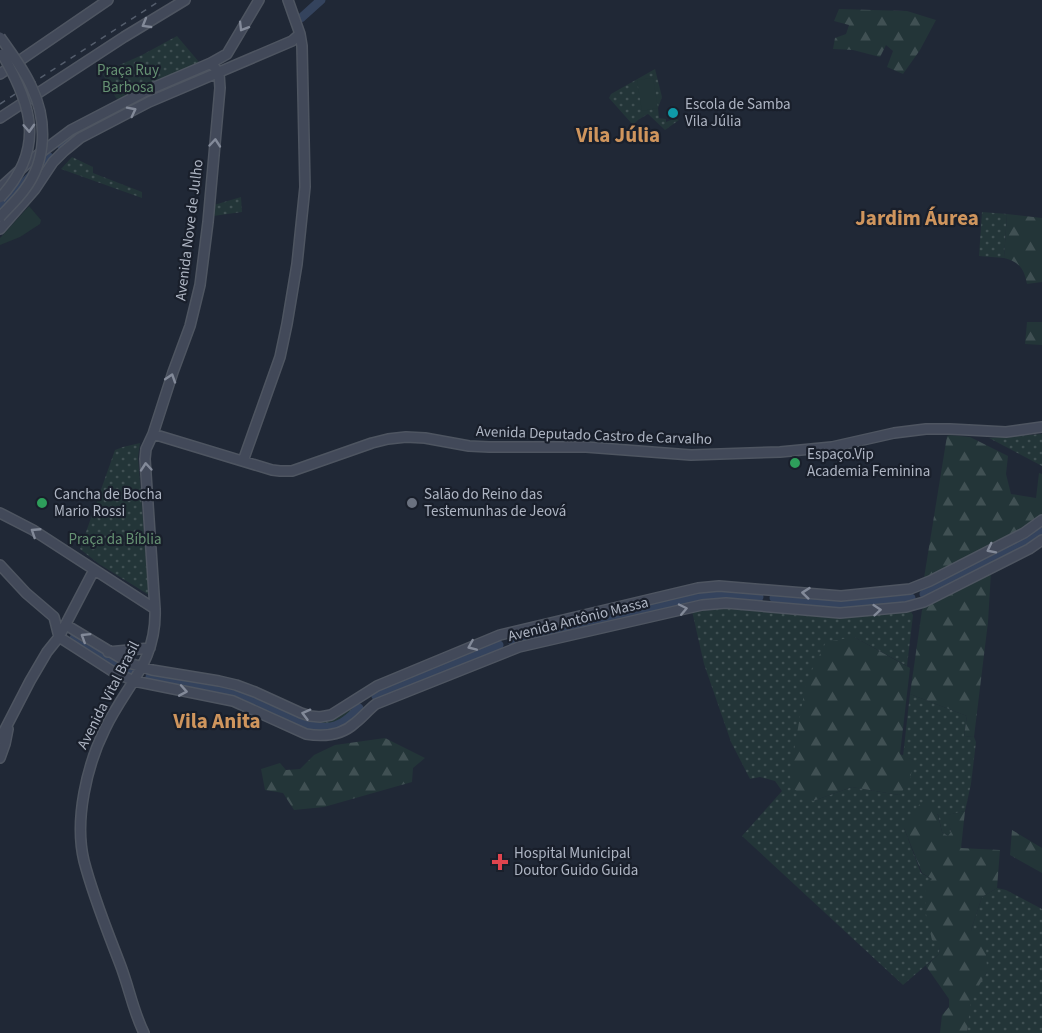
<svg xmlns="http://www.w3.org/2000/svg" width="1042" height="1033" font-family="'Source Sans 3',sans-serif">
	<style>
		.grass { fill: url(#grass-dots) }
		.forest { fill: url(#forest-firs) }
		.garden { fill: #233538 }
		.lines { fill: none; stroke-linecap: round; stroke-linejoin: round }
		.river { stroke: #34435d; stroke-width: 9 }
		.secondary-casing { stroke: #4e5561; stroke-width: 12 }
		.secondary { stroke: #424959; stroke-width: 9 }
		.rail { stroke: #555e6d; stroke-width: 1.5; stroke-dasharray: 6 6; stroke-linecap: butt }
		.secondary-bridge-casing { stroke: #4e5561; stroke-width: 12; stroke-linecap: butt }
		.secondary-bridge { stroke: #424959; stroke-width: 9 }
		.oneway { stroke: #838a99 }
		.culture-dot { fill: #0f9aa8; stroke: #191f2b; stroke-width: 2 }
		.leisure-dot { fill: #2e9e5b; stroke: #191f2b; stroke-width: 2 }
		.worship-dot { fill: #6b7280; stroke: #191f2b; stroke-width: 2 }
		.health-dot { fill: #e0444e; stroke: #191f2b; stroke-width: 2 }
		.labels { text-anchor: middle; stroke-width: 4.5; stroke-linejoin: round; paint-order: stroke }
		.park-label { font-size: 15px; fill: #669273; stroke: #191f2b }
		.poi-label { font-size: 15px; fill: #aeb5c3; stroke: #191f2b; text-anchor: start }
		.street-label { font-size: 15px; fill: #aeb5c3; stroke: #191f2b }
		.district-label { font-size: 21px; font-weight: bold; fill: #cf955d; stroke: #191f2b }
	</style>
	<defs>
		<pattern id="grass-dots" width="8" height="8" patternUnits="userSpaceOnUse" patternTransform="scale(1.5)"><rect width="8" height="8" fill="#233538"/><path d="M2 2h.1M6 6h.1" fill="none" stroke="#405053" stroke-width="1.8" stroke-linecap="round"/></pattern>
		<pattern id="forest-firs" width="22" height="20" patternUnits="userSpaceOnUse" patternTransform="scale(1.5)"><rect width="22" height="20" fill="#233538"/><path d="M5 1l3.5 6h-7zM16 11l3.5 6h-7z" fill="#405053"/></pattern>
	</defs>
	<rect width="100%" height="100%" fill="#202836"/>
	<!-- grass -->
	<path class="grass" d="M177 36 199 62 134 94 118 99 116 98 103 75 104 72 142 55Z
		M655 69 662 97 658 108 659 118 666 119V122L671 120V117L679 120 665 130 648 114 638 120 633 125 609 98 611 94Z
		M72 157 93 167V173L142 192V198L61 169Z
		M241 197 242 212 213 216 214 205Z
		M982 212 1007 214 1004 258 979 256Z
		M1042 434V466L989 438Z
		M140 443 138 457 149 595 99 564 80 549 115 450 123 447Z
		M1042 524V537L924 599 922 596 923 588Z
		M709 590 762 594V599L760 603 727 600 513 646 509 642 510 636Z
		M773 593H910L914 598 913 602 851 609 773 604 770 599Z
		M712 607 910 610 913 615 907 666 854 637 813 801 852 787 899 795 913 760 903 756 910 694 967 716 964 736 974 737 976 742 971 784 965 811 948 815 951 833 948 836 942 832 938 814 904 828 921 873 932 879 940 947 939 954 903 985 742 836 782 791 775 781 760 777 750 779 731 742 704 664 692 611Z
		M497 641 501 642 502 649 379 699 369 696Z
		M150 673 232 688 244 692 307 720C327 723 342 717 357 704L365 708C345 729 330 735 302 727L242 698 231 695 146 680Z
		M997 888 1006 890 1042 909V1033H967L970 999 987 972 971 930 982 897Z"/>
	<!-- forest -->
	<path class="forest" d="M839 9 907 11 936 20 920 50 903 74 887 67 893 51 886 45 880 57 853 50 833 49 835 38 846 34 849 25 834 21Z
		M1007 214 1042 218V282L1027 284C1024 268 1019 262 1004 258Z
		M1027 322H1042V345L1025 344Z
		M950 435 970 437 1008 456 1006 474 1011 494 1036 498 1039 473 1042 474V516L1029 526 925 579 924 578 947 436Z
		M991 572 988 622 974 737 964 736 967 716 910 694 922 610 925 606Z
		M854 637 910 668 900 754 913 760 910 782 899 795 852 787 813 801 792 788 790 774 806 682 826 642Z
		M385 738 425 758 413 768 412 782 324 807 294 810 283 793 265 790 261 769 280 763 286 770 300 769 314 755 335 745Z
		M920 804 928 805 938 815 942 832 948 836 951 832 947 815 965 811 961 848 1000 850 997 888 982 897 971 930 986 945 987 972 971 999 967 1033H940L942 1015 949 1007V999L926 966 939 954 940 947 932 940 926 914 925 886 932 879 922 873 904 828 906 819Z
		M1012 830 1042 848V873L1010 855Z"/>
	<!-- garden -->
	<path class="garden" d="M653 78 658 108 642 111 637 80Z
		M29 206 41 220 40 224 20 237 0 245V238Z"/>
	<g class="lines">
		<!-- river -->
		<path class="river" d="M301 18 321 0
			M62 146 86 130
			M0 208 49 157
			M924 594 1022 544 1042 532
			M774 598 842 605 911 598
			M74 638 113 662 133 671
			M512 641 565 628 706 596 730 595 759 597
			M150 677 229 690 242 694 306 724C331 731 342 727 359 708
			M376 696 499 645"/>
		<!-- secondary casing -->
		<g class="secondary-casing">
			<path id="secondary" d="M0 74 108 0
				M0 118 124 37 185 0
				M0 188 31 160 71 130 148 90 211 63 227 54 259 0
				M0 229 35 189 53 162 64 151 80 138 149 102 292 41 300 34
				M153 434 272 470 280 471H292L372 443 388 439 406 437 425 438 469 446 489 447H586L691 455 780 452 832 447 894 433 926 429H950L1006 432 1042 427
				M243 461 280 357 287 324 297 264 305 187 302 46 300 34 288 0
				M0 513 33 530 155 609
				M0 565 26 593 54 617 59 637 112 671 134 681 233 701 306 734C324 737 341 736 355 723 363 717 368 710 376 704L519 647 702 605 726 603 840 613 906 607 924 602 1029 549 1042 540
				M66 625 129 663 152 670 219 681 236 685 255 692 301 713 310 716 320 717 331 715 377 686 500 635 698 588 719 586 841 596 910 589 930 581 1024 533 1042 520
				M108 652 150 648
				M0 739 30 681 47 652 59 637 94 570
				M0 758 5 744 8 729
				M144 1033C133 1011 129 987 120 964 107 930 93 896 84 861 74 820 87 765 105 729 126 685 157 662 155 609L145 459 146 449 153 434 173 372 190 326 200 285 208 222 220 88 219 73 211 63"/>
		</g>
		<!-- secondary -->
		<use href="#secondary" class="secondary"/>
		<!-- rail -->
		<path class="rail" d="M0 104 161 0"/>
		<!-- secondary-bridge casing -->
		<g class="secondary-bridge-casing">
			<path id="secondary-bridge" d="M0 37C11 53 24 69 32 88 47 120 47 160 25 189 18 199 8 208 0 217
				M0 198C45 150 33 106 2 54"/>
		</g>
		<!-- secondary-bridge -->
		<use href="#secondary-bridge" class="secondary-bridge"/>
	</g>
	<!-- one-way arrows -->
	<defs><path id="oneway-chevron" d="M-2-3.5L2.5 0L-2 3.5" fill="none" stroke-width="1.6" stroke-linecap="round" stroke-linejoin="round" transform="scale(1.5)"/></defs>
	<g class="oneway">
		<use href="#oneway-chevron" transform="translate(146 24) rotate(150)"/>
		<use href="#oneway-chevron" transform="translate(243 27) rotate(121)"/>
		<use href="#oneway-chevron" transform="translate(132 111) rotate(-27)"/>
		<use href="#oneway-chevron" transform="translate(29 128) rotate(87)"/>
		<use href="#oneway-chevron" transform="translate(215 143) rotate(-85)"/>
		<use href="#oneway-chevron" transform="translate(171 378) rotate(-72)"/>
		<use href="#oneway-chevron" transform="translate(146 467) rotate(-95)"/>
		<use href="#oneway-chevron" transform="translate(35 532) rotate(-147)"/>
		<use href="#oneway-chevron" transform="translate(991 549) rotate(153)"/>
		<use href="#oneway-chevron" transform="translate(806 593) rotate(-174)"/>
		<use href="#oneway-chevron" transform="translate(683 609) rotate(-12)"/>
		<use href="#oneway-chevron" transform="translate(877 610) rotate(-5)"/>
		<use href="#oneway-chevron" transform="translate(85 637) rotate(-148)"/>
		<use href="#oneway-chevron" transform="translate(472 646) rotate(157)"/>
		<use href="#oneway-chevron" transform="translate(183 691) rotate(10)"/>
		<use href="#oneway-chevron" transform="translate(306 714) rotate(-165)"/>
	</g>
	<!-- markers -->
	<circle class="culture-dot" cx="673" cy="113" r="6"/>
	<g class="leisure-dot">
		<circle cx="795" cy="463" r="6"/>
		<circle cx="42" cy="503" r="6"/>
	</g>
	<circle class="worship-dot" cx="412" cy="503" r="6"/>
	<path class="health-dot" d="M497 853h6v6h6v6h-6v6h-6v-6h-6v-6h6z"/>
	<g class="labels">
		<!-- park labels -->
		<g class="park-label">
			<text x="128" y="75">Praça Ruy<tspan x="128" dy="17">Barbosa</tspan></text>
			<text x="115" y="544">Praça da Bíblia</text>
		</g>
		<!-- poi labels -->
		<g class="poi-label">
			<text x="685" y="109">Escola de Samba<tspan x="685" dy="17">Vila Júlia</tspan></text>
			<text x="807" y="459">Espaço.Vip<tspan x="807" dy="17">Academia Feminina</tspan></text>
			<text x="54" y="499">Cancha de Bocha<tspan x="54" dy="17">Mario Rossi</tspan></text>
			<text x="424" y="499">Salão do Reino das<tspan x="424" dy="17">Testemunhas de Jeová</tspan></text>
			<text x="514" y="858">Hospital Municipal<tspan x="514" dy="17">Doutor Guido Guida</tspan></text>
		</g>
		<!-- street labels -->
		<g class="street-label">
			<text transform="translate(189 230) rotate(-83)" y="5">Avenida Nove de Julho</text>
			<text transform="translate(594 435) rotate(2)" y="5">Avenida Deputado Castro de Carvalho</text>
			<text transform="translate(578 619) rotate(-14)" y="5">Avenida Antônio Massa</text>
			<text transform="translate(108 695) rotate(-63)" y="5">Avenida Vital Brasil</text>
		</g>
		<!-- district labels -->
		<g class="district-label">
			<text x="618" y="142">Vila Júlia</text>
			<text x="917" y="225">Jardim Áurea</text>
			<text x="217" y="728">Vila Anita</text>
		</g>
	</g>
</svg>
